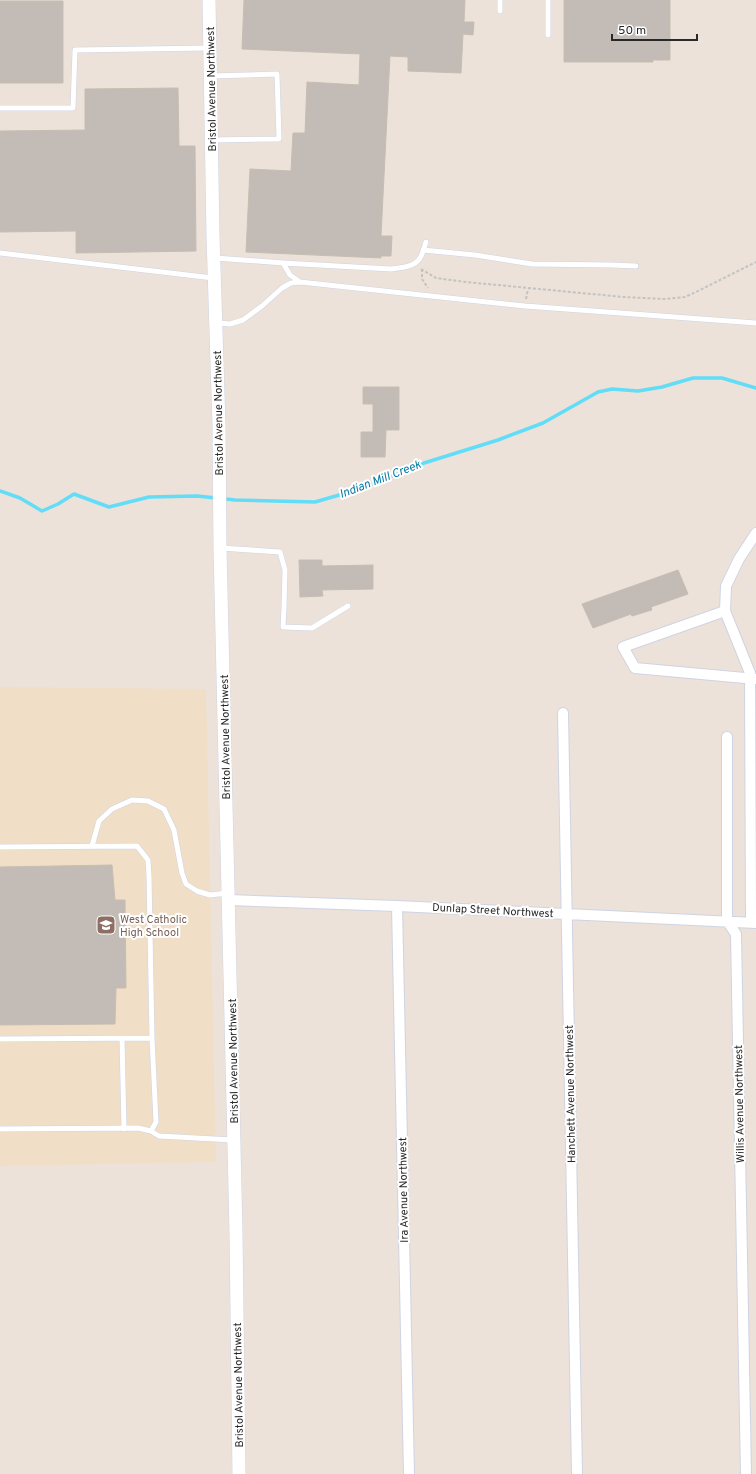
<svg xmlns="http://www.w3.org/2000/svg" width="756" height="1474" font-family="Overpass,sans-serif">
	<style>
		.education { fill: #f0dfc6 }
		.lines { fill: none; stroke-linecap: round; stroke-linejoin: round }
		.stream { stroke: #62ddf8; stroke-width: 3.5 }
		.building { fill: #c3bcb6; stroke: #c7beb2 }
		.service-casing { stroke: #ced4e3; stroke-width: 6 }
		.minor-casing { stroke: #ced4e3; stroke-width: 12 }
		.tertiary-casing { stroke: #ced4e3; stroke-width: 14 }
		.path { stroke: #c3c3c3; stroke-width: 2; stroke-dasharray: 3 2; stroke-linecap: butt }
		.service { stroke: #fff; stroke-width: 5 }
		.minor { stroke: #fff; stroke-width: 10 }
		.tertiary { stroke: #fff; stroke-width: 13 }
		.labels { text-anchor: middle; stroke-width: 4; stroke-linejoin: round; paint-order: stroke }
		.street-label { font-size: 11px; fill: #282828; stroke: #fff }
		.education-label { font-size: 11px; fill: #785e54; stroke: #fff; text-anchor: start }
		.water-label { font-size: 12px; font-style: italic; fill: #0379a2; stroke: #fff }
	</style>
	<rect width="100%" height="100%" fill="#ece2d9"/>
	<!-- education -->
	<path class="education" d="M0 687 206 689 216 1162 0 1166Z"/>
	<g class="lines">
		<!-- stream -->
		<path class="stream" d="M0 491 20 498 42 511 58 504 74 494 109 507 149 497 197 496 235 500 315 502 360 489 424 463 498 440 543 423 598 392 612 389 638 391 662 387 693 378H722L756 388"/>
	</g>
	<!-- building -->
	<path class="building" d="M244 0H465L464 22H474L473 35 463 34 461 73 408 71V57L390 56 381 236H392L391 256H381V258L246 252 250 169 291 171 293 133H305L307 82 359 85 360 54 242 49Z
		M564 0H670V60H653V62H564Z
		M0 1H63V83H0Z
		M178 88 179 146H195L196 251 76 253V231L0 232V131L85 130V89Z
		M363 387H399V430H386L385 457H361V432H373V404H363Z
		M299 560H322V566L373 565V589L322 590 323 596 300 597Z
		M678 570 688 594 651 607 652 610 632 616 631 614 593 628 582 604Z
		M112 865 115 900H125L126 988H116L115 1024 0 1025V867Z"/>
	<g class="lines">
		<!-- service casing -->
		<g class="service-casing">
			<path id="service" d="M500 0V11
				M548 35V0
				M211 76 277 74 279 139 212 140
				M0 108H73L75 50 209 48
				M423 250 475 255 532 264 612 265 636 266
				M0 253 213 278
				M215 258 283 263 391 269C400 268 415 267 420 258 423 254 424 247 426 242
				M283 263 290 275 300 282 525 306 756 323
				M217 323 230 324 243 320 262 306 282 288 291 283 300 282
				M221 548 280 552 285 570 284 607 283 627 312 628 348 606
				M92 846 99 821 112 809 132 800 148 801 164 809 174 830 182 873 186 884 197 891 210 895 228 893
				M0 847 137 846 148 860 149 876 152 1038 156 1122 151 1131
				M122 1038 124 1129
				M0 1039 152 1038
				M0 1129 138 1128 151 1131 159 1136 233 1140"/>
		</g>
		<!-- minor casing -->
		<g class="minor-casing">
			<path id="minor" d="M725 611 623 647 635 668 756 679
				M563 713 577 1474
				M727 737V921L736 934 746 1474
				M229 900 397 906 756 923
				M397 906 409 1474
				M751 922 750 673 725 611 726 586 739 559 756 533"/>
		</g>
		<!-- tertiary casing -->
		<g class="tertiary-casing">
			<path id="tertiary" d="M209 0 213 236 219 426 220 548 236 1232 239 1474"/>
		</g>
		<!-- path -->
		<path class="path" d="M421 269 436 278 466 282 623 297 664 299 685 297 696 292 756 262
			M422 269V279L428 288
			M526 299 528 289"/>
		<!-- service -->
		<use href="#service" class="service"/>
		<!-- minor -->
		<use href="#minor" class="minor"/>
		<!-- tertiary -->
		<use href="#tertiary" class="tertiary"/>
	</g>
	<!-- icons -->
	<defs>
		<g id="school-square" transform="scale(1)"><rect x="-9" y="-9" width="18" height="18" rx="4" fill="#8d6e63" stroke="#fff"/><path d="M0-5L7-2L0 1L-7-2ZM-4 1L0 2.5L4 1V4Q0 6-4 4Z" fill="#fff"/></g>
	</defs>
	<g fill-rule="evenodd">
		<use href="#school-square" x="106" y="925"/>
	</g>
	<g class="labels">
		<!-- street labels -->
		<g class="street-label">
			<text transform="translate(211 89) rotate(-91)" y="4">Bristol Avenue Northwest</text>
			<text transform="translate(218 413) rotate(-91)" y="4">Bristol Avenue Northwest</text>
			<text transform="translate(225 737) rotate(-91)" y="4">Bristol Avenue Northwest</text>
			<text transform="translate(493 910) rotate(3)" y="4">Dunlap Street Northwest</text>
			<text transform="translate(233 1061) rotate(-91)" y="4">Bristol Avenue Northwest</text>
			<text transform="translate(570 1094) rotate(-91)" y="4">Hanchett Avenue Northwest</text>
			<text transform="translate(739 1104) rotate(-91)" y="4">Willis Avenue Northwest</text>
			<text transform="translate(403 1190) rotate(-91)" y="4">Ira Avenue Northwest</text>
			<text transform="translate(238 1385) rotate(-91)" y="4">Bristol Avenue Northwest</text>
		</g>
		<!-- education labels -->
		<g class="education-label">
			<text x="120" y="923">West Catholic<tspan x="120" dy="13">High School</tspan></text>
		</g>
		<!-- water labels -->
		<g class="water-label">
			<text transform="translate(380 479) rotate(-21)" y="4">Indian Mill Creek</text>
		</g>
	</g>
	<!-- scale -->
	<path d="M612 34v6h85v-6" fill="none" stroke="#282828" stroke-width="2"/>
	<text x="618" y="34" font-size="12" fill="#282828" stroke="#ffffff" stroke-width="3" paint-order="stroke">50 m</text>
</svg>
